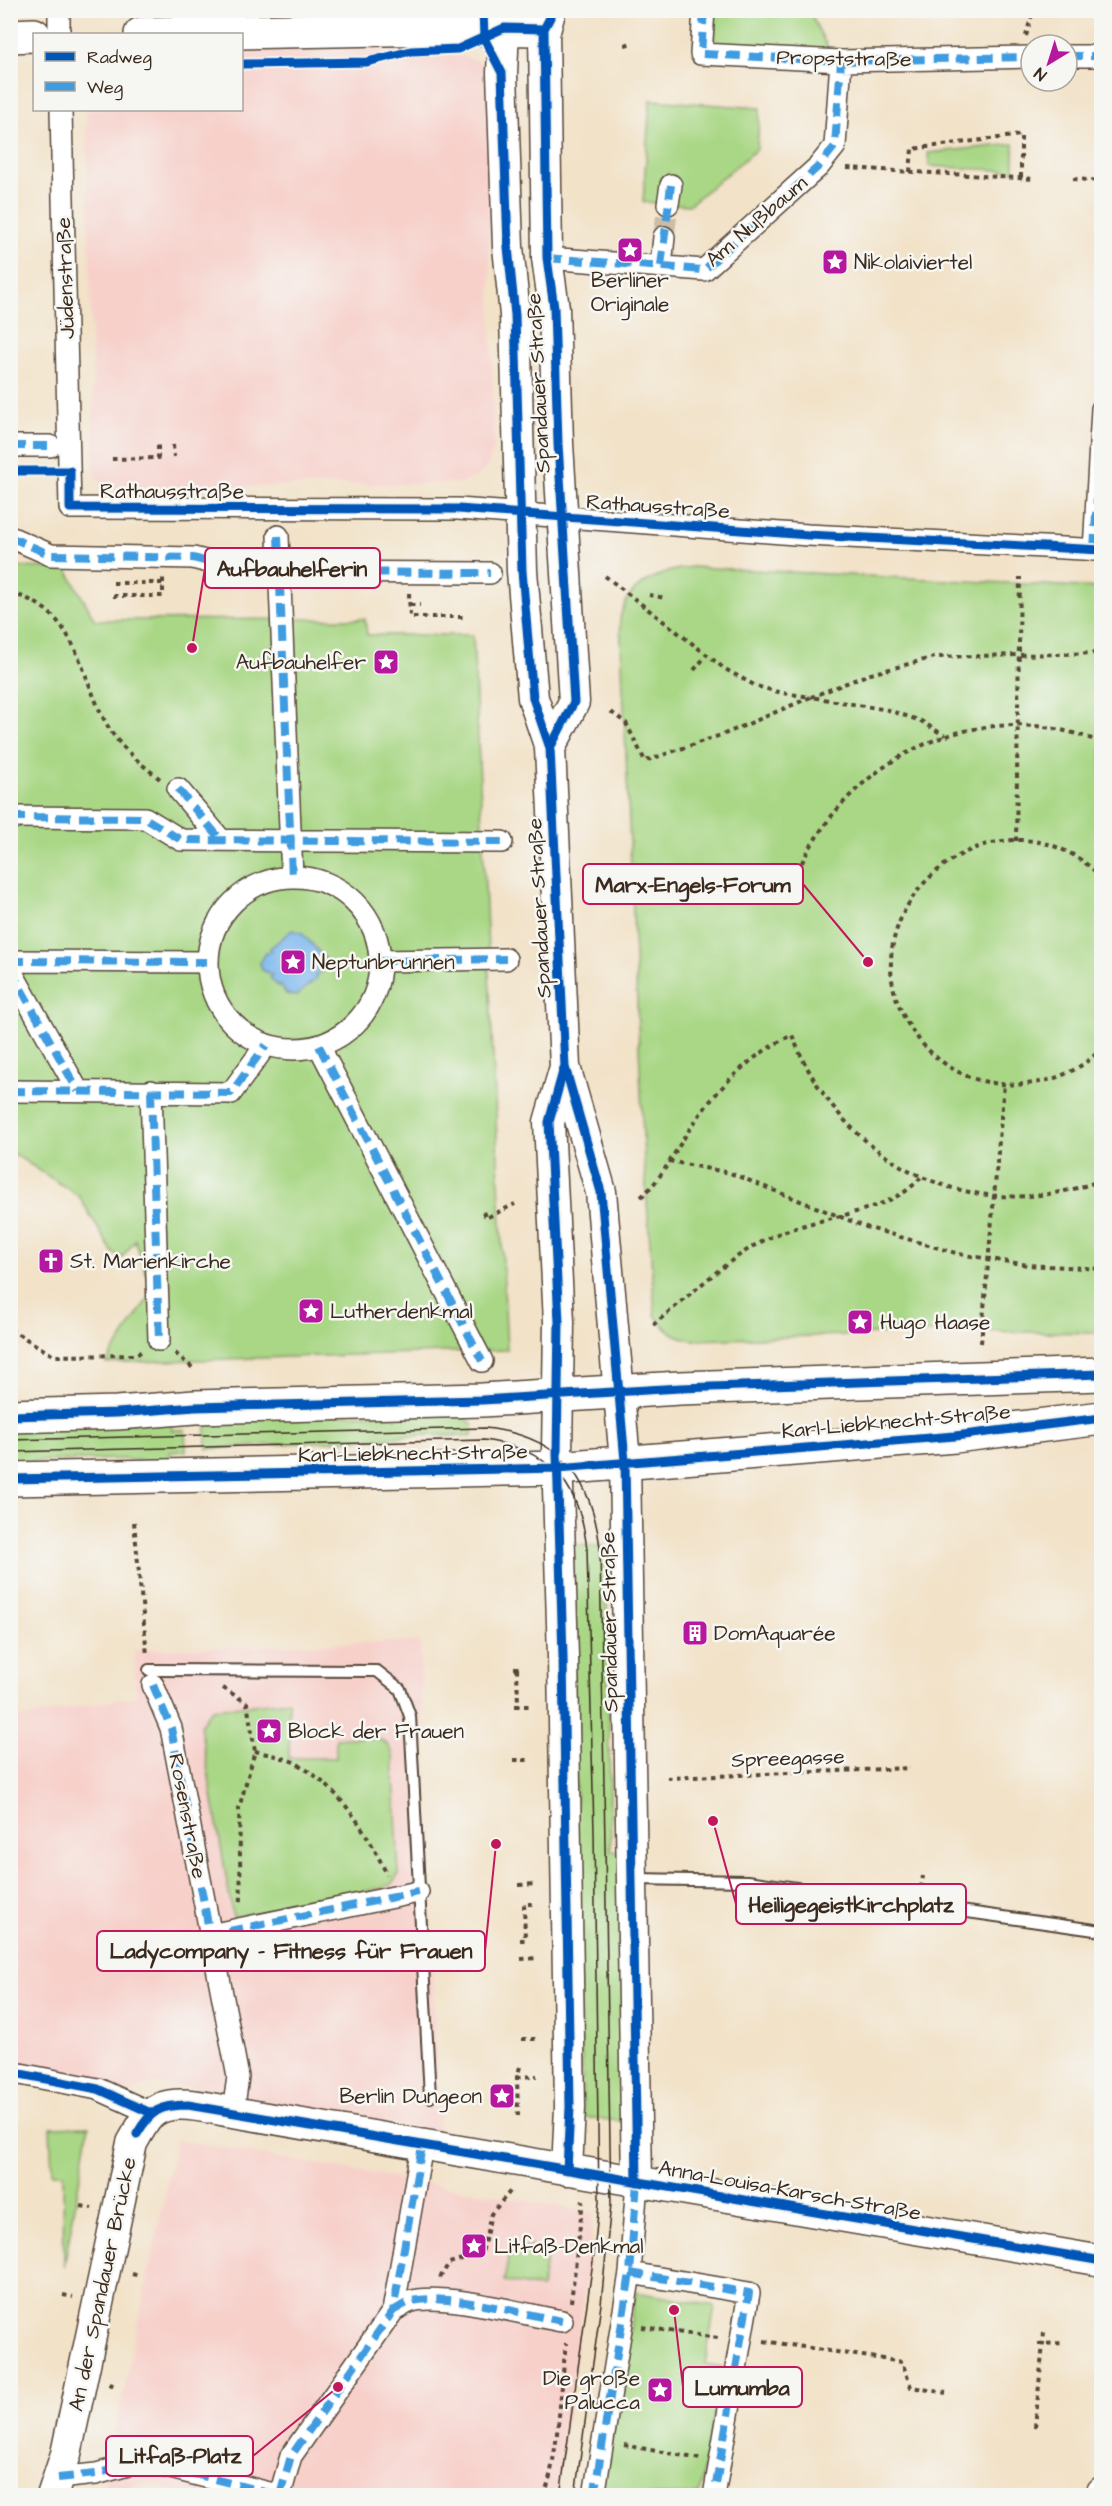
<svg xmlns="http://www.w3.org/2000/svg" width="1112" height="2506" font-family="'Architects Daughter',sans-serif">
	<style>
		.built { fill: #f7d0ca }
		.green { fill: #a9d785; stroke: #728052; stroke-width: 1.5 }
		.water { fill: #7fb8ef; stroke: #5d7186; stroke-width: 1.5 }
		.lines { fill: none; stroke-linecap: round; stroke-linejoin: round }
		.street-tunnel { stroke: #cdbda6; stroke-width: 21; stroke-dasharray: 21 10; stroke-linecap: butt }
		.lane-casing { stroke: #564638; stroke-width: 14 }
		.street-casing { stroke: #564638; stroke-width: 24 }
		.secondary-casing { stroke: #564638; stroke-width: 33 }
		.primary-casing { stroke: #564638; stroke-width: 36 }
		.path { stroke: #564638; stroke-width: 4; stroke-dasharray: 4.5 4.5; stroke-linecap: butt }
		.lane { stroke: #fff; stroke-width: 10 }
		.street { stroke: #fff; stroke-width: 21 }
		.secondary { stroke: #fff; stroke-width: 30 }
		.primary { stroke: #fff; stroke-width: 33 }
		.tram { stroke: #3b2a1e; stroke-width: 1.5 }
		.quiet { stroke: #3f9ce0; stroke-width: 8; stroke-dasharray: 15 8; stroke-linecap: butt }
		.cycleway-casing { stroke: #f6f6f2; stroke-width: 13 }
		.cycleway { stroke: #0057b8; stroke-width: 9 }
		.labels { text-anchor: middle; stroke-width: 5; stroke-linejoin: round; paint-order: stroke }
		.street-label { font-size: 21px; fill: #3b2a1e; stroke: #f6f6f2 }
		.poi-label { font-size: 21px; fill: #3b2a1e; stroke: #f6f6f2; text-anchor: start }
		.leader { fill: none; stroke: #c2185b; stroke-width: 2 }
		.callout-dot { fill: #c2185b; stroke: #f6f6f2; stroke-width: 2 }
		.callout { fill: #f6f6f2; stroke: #c2185b; stroke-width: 2 }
		.callout-label { font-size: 22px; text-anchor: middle; font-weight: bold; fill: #3b2a1e }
	</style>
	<rect width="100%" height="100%" fill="#f6f6f2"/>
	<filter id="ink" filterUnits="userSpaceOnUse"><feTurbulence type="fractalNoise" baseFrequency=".0167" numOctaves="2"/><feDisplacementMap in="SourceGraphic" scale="12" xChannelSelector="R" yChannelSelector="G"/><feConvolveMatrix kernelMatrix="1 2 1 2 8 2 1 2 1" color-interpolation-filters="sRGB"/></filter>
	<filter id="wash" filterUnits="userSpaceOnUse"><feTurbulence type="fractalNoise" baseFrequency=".008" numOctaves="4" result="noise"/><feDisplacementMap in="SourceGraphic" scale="24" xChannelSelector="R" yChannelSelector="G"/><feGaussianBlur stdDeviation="1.35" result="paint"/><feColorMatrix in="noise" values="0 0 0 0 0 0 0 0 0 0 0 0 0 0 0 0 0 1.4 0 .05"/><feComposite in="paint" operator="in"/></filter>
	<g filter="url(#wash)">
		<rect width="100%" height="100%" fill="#f2e2c8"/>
		<!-- built -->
		<path class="built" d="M434 44 435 56 458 55 479 61 485 67 486 78 494 448 487 467 477 477 460 483 107 489 98 481 95 473 86 110H242V48Z
			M420 1641 439 2131 158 2083 140 2088 127 2097 96 2100 101 2078 11 2062V1712H14L16 1719 136 1696 134 1650Z
			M176 2140 593 2212 590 2254 556 2495 202 2496 148 2484 133 2485 102 2496Z"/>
		<!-- green -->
		<path class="green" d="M715 11H809L830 52 714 44Z
			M650 100 760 108 757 149 689 205 643 202Z
			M1014 144V171L929 166 928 153Z
			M10 567 66 568 95 620 365 619 367 635H473L507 1350 106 1363 152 1292 135 1240 122 1258 112 1252 79 1196 11 1152Z
			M692 567 1101 588V1333L967 1331 694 1340C675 1337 665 1331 655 1315L644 1159 620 620C625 584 661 571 692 567Z
			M464 1412 467 1420 473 1424 472 1436 427 1435 207 1449 205 1417Z
			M171 1420 172 1430H185L186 1451 170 1452 171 1463 123 1459 11 1462 10 1428Z
			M570 1545 606 1546 611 1851 625 1852 629 2122 583 2117Z
			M289 1701V1758H336V1739C356 1738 386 1730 393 1755L399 1874 392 1884 382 1888 233 1917 200 1725 212 1709Z
			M89 2126 64 2267 63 2173H52L50 2127Z
			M531 2246 538 2254 547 2255 541 2288 504 2281 510 2249 521 2250Z
			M636 2292 715 2306 705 2364 722 2367 699 2495 602 2496Z"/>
		<!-- water -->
		<path class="water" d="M292 930 302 933 327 961 324 971 315 975 317 978 296 996 286 994 281 985 279 987 270 978 272 975 262 970 260 962 264 954 271 951 270 948Z"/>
	</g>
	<g filter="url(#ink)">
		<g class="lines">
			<!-- street-tunnel -->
			<path class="street-tunnel" d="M664 237 668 204"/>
			<!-- lane casing -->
			<g class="lane-casing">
				<path id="lane" d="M149 1670 377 1671 400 1689 410 1716 430 2097
					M634 1879 748 1881 1102 1931"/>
			</g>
			<!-- street casing -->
			<g class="street-casing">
				<path id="street" d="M704 10 701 54 841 61 1031 57
					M59 34V10
					M1067 56H1102
					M61 110 70 508 458 509 808 535 1102 550
					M668 204 671 185
					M547 258 704 270 819 166 835 146 841 61
					M661 266 664 237
					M10 446H50
					M278 536 292 877
					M10 537 51 555 193 558 248 572 490 573
					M1094 550 1102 409
					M178 789 221 840
					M10 817 145 818 181 840 502 842
					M208 963a86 86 0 1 1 172 0a86 86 0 1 1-172 0Z
					M10 961 207 962
					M380 961 506 959
					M10 969 78 1091
					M319 1046 482 1361
					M10 1091 231 1093 266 1045
					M151 1091 159 1340
					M153 1685 171 1728 238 2077 233 2112
					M210 1935 418 1892
					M10 2072 98 2089 151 2113
					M630 2273 749 2293 714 2496
					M393 2311C398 2308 404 2304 409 2302 440 2291 527 2315 562 2321
					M58 2478 96 2474 143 2461 281 2496
					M280 2495 291 2456 393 2311 422 2146
					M594 2496 630 2273 637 2182"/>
			</g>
			<!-- secondary casing -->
			<g class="secondary-casing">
				<path id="secondary" d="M504 28 502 73 508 247 515 315 522 571 533 698 550 748 565 1067 601 1192 625 1461 637 2182
					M544 29 547 258 554 308 558 444 574 702 550 748
					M565 1067 549 1122 559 1322 557 1453 563 1657 570 2107 567 2170
					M52 2496 66 2454 132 2143C138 2133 143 2122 150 2115 169 2095 210 2109 233 2112L1102 2261
					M1100 2496 1102 2492"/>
			</g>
			<!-- primary casing -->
			<g class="primary-casing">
				<path id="primary" d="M141 34 436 28 544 29 549 10
					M10 36 34 35
					M10 1416 117 1413 195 1407 482 1400 680 1388 1102 1374
					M10 1479 558 1468 955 1436 1102 1418"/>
			</g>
			<!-- path -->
			<path class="path" d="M1026 36 1033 10
				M625 45 632 43
				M847 168 1035 179
				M910 172 912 149 1021 135V178
				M1073 179 1102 181
				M173 445 174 457
				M112 459 158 458V445
				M605 576 725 669 756 686 782 693 811 697 867 675 935 657 1102 653
				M113 583H163
				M10 593C77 609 79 673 106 723 118 746 140 763 160 779
				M409 593 410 617H463
				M649 595 665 598
				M113 596H163V578
				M410 605H420
				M694 670 706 656
				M611 712 626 723 645 761 727 733 811 697 888 710 921 721 945 736
				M1016 841 1020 577
				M1102 878C998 769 825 917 917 1037 935 1061 963 1079 993 1083 1032 1089 1074 1078 1102 1048
				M791 888C837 763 974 689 1102 743
				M669 1161 730 1173 866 1227 959 1254 1028 1265 1102 1269
				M641 1197C664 1177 676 1148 694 1123 719 1086 752 1054 792 1035 842 1162 969 1230 1102 1180
				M483 1212 486 1218 515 1204
				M653 1325C687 1298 732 1254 771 1237 812 1218 861 1217 901 1194 909 1190 916 1182 922 1177
				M10 1329 54 1356 136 1355 142 1351
				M981 1343 1004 1084
				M175 1353 194 1369
				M134 1522 147 1655
				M514 1668H520
				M517 1668 518 1706
				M223 1688 247 1703 255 1751 239 1808 241 1905
				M515 1706H531
				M255 1751C268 1755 287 1757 299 1765 341 1790 367 1831 387 1875
				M514 1760H532
				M667 1778 910 1768
				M519 1885 535 1884
				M921 1888 923 1876
				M520 1940H525L524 1904H535
				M521 1959 537 1958
				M522 2039H537
				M517 2077 537 2076
				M518 2116 517 2077 520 2067
				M81 2206 92 2208
				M132 2274 140 2276
				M440 2278 449 2263 482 2253 491 2214 512 2189
				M63 2295 73 2297
				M571 2302 583 2200
				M642 2327 718 2338
				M764 2341 902 2362 911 2387 946 2393
				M1038 2344 1064 2343
				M109 2384 116 2386
				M1035 2427 1044 2333
				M624 2445 700 2459
				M543 2496C557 2472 562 2375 566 2343"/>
			<!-- lane -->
			<use href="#lane" class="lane"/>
			<!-- street -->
			<use href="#street" class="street"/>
			<!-- secondary -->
			<use href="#secondary" class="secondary"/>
			<!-- primary -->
			<use href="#primary" class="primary"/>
			<!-- tram -->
			<path class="tram" d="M10 1440 485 1428C559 1436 591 1475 600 1547L611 2204 601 2304 575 2496
				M10 1452 484 1440C551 1450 579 1482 587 1549L594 1832 599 2202 594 2254 560 2496
				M119 2496 145 2492 174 2496"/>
			<!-- quiet -->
			<path class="quiet" d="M704 10 701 54 841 61 1031 57
				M1067 56H1102
				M547 258 704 270 819 166 835 146 841 61
				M661 266 671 185
				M10 446H50
				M278 536 292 877
				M10 537 51 555 193 558 248 572 490 573
				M1094 550 1102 409
				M178 789 221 840
				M10 817 145 818 181 840 502 842
				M10 961 207 962
				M380 961 506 959
				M10 969 78 1091
				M319 1046 482 1361
				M10 1091 231 1093 266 1045
				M151 1091 159 1340
				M153 1685 171 1728 210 1935 418 1892
				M630 2273 749 2293 714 2496
				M393 2311C398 2308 404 2304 409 2302 440 2291 527 2315 562 2321
				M58 2478 96 2474 143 2461 281 2496
				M280 2495 291 2456 393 2311 422 2146
				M594 2496 630 2273 637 2182"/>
			<!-- cycleway casing -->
			<g class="cycleway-casing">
				<path id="cycleway" d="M483 10 484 38 502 73 508 247 515 315 522 571 533 698 550 748 565 1067 601 1192 625 1461 637 2182
					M242 64 367 62 411 51 458 49 504 28 544 29
					M10 471H70V508L458 509 808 535 1102 550
					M550 748 574 702 558 444 554 308 547 258 544 29 554 10
					M564 1068 549 1122 559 1322 557 1453 563 1657 570 2107 567 2170
					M10 1416 117 1413 195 1407 482 1400 680 1388 1102 1374
					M10 1479 558 1468 955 1436 1102 1418
					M10 2072 98 2089 151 2113
					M137 2134C151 2110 160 2105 188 2105L1102 2261"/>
			</g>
			<!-- cycleway -->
			<use href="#cycleway" class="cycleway"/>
		</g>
	</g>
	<!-- icons -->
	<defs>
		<g id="sight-square" transform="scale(1.35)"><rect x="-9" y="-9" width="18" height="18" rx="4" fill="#b5179e" stroke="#f6f6f2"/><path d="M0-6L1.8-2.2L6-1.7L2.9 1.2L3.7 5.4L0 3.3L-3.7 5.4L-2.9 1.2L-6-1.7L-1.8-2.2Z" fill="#fff"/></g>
		<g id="church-square" transform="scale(1.35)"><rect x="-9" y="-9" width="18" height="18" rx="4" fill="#b5179e" stroke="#f6f6f2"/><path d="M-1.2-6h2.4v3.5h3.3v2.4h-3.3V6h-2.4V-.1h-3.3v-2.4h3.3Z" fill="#fff"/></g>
		<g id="building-square" transform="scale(1.35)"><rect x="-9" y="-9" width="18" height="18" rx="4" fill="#b5179e" stroke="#f6f6f2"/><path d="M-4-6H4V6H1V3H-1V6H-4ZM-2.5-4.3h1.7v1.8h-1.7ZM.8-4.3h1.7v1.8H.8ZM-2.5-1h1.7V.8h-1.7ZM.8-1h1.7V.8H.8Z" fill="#fff"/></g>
	</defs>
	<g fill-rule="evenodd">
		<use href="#sight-square" x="630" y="250"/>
		<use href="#sight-square" x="835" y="262"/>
		<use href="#sight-square" x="386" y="662"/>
		<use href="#sight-square" x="293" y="962"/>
		<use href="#church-square" x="51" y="1261"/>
		<use href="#sight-square" x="311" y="1311"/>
		<use href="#sight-square" x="860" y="1322"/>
		<use href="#building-square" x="695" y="1633"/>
		<use href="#sight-square" x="269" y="1731"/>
		<use href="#sight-square" x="502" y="2096"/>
		<use href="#sight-square" x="474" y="2246"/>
		<use href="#sight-square" x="660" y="2390"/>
	</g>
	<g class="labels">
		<!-- street labels -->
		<g class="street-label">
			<text transform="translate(844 58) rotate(1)" y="7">Propststraße</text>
			<text transform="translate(756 221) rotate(-41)" y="7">Am Nußbaum</text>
			<text transform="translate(65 278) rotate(-92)" y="7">Jüdenstraße</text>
			<text transform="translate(538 383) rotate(-93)" y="7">Spandauer Straße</text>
			<text x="172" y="498">Rathausstraße</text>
			<text transform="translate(658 506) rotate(4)" y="7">Rathausstraße</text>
			<text transform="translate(539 908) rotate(-93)" y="7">Spandauer Straße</text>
			<text transform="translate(896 1421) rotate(-5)" y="7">Karl-Liebknecht-Straße</text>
			<text transform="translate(413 1453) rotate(-1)" y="7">Karl-Liebknecht-Straße</text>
			<text transform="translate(609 1622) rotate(-91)" y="7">Spandauer Straße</text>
			<text transform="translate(788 1758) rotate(-2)" y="7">Spreegasse</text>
			<text transform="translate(188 1816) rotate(79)" y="7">Rosenstraße</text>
			<text transform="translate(790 2190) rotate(10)" y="7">Anna-Louisa-Karsch-Straße</text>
			<text transform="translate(102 2284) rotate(-78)" y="7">An der Spandauer Brücke</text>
		</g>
		<!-- poi labels -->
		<g class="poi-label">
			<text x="854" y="269">Nikolaiviertel</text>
			<text x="630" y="287" text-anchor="middle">Berliner<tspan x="630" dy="24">Originale</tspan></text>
			<text x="366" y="669" text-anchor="end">Aufbauhelfer</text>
			<text x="312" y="969">Neptunbrunnen</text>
			<text x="70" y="1268">St. Marienkirche</text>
			<text x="330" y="1318">Lutherdenkmal</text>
			<text x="880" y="1329">Hugo Haase</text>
			<text x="714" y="1640">DomAquarée</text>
			<text x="288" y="1738">Block der Frauen</text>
			<text x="482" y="2103" text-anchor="end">Berlin Dungeon</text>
			<text x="494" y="2253">Litfaß-Denkmal</text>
			<text x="640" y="2385" text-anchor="end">Die große<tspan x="640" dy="24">Palucca</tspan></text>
		</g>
	</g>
	<!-- callouts -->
	<path class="leader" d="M192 648L205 568M868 962L803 884M713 1821L736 1904M496 1844L485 1951M674 2310L683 2387M338 2387L253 2456"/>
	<g class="callout-dot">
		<circle cx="192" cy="648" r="6"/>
		<circle cx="868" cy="962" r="6"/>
		<circle cx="713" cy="1821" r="6"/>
		<circle cx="496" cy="1844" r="6"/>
		<circle cx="674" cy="2310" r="6"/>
		<circle cx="338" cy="2387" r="6"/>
	</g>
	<g class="callout">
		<rect x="205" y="548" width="175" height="40" rx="6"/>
		<rect x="583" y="864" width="220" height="40" rx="6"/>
		<rect x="736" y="1884" width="230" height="40" rx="6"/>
		<rect x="97" y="1931" width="388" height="40" rx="6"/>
		<rect x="683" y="2367" width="119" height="40" rx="6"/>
		<rect x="106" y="2436" width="147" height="40" rx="6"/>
	</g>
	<g class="callout-label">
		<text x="292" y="576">Aufbauhelferin</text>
		<text x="693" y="892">Marx-Engels-Forum</text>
		<text x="851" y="1912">Heiligegeistkirchplatz</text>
		<text x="291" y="1958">Ladycompany - Fitness für Frauen</text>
		<text x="742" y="2395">Lumumba</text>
		<text x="180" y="2463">Litfaß-Platz</text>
	</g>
	<!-- margin -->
	<rect width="1112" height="2506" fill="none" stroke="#f6f6f2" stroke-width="36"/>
	<!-- legend -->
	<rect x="33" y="33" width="210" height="78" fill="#f6f6f2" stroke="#aba49d" stroke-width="1.5"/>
	<rect x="45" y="52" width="30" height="9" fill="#0057b8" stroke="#aba49d" stroke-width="1.5"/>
	<text x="87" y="63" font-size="18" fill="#3b2a1e">Radweg</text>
	<rect x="45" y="82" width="30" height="9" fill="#3f9ce0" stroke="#aba49d" stroke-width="1.5"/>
	<text x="87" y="93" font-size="18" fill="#3b2a1e">Weg</text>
	<!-- north arrow -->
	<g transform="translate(1049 63) rotate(218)"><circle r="28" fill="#f6f6f2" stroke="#aba49d" stroke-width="1.5"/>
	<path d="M0-4.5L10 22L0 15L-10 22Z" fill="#b5179e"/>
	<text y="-9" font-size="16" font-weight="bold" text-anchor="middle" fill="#3b2a1e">N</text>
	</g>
</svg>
